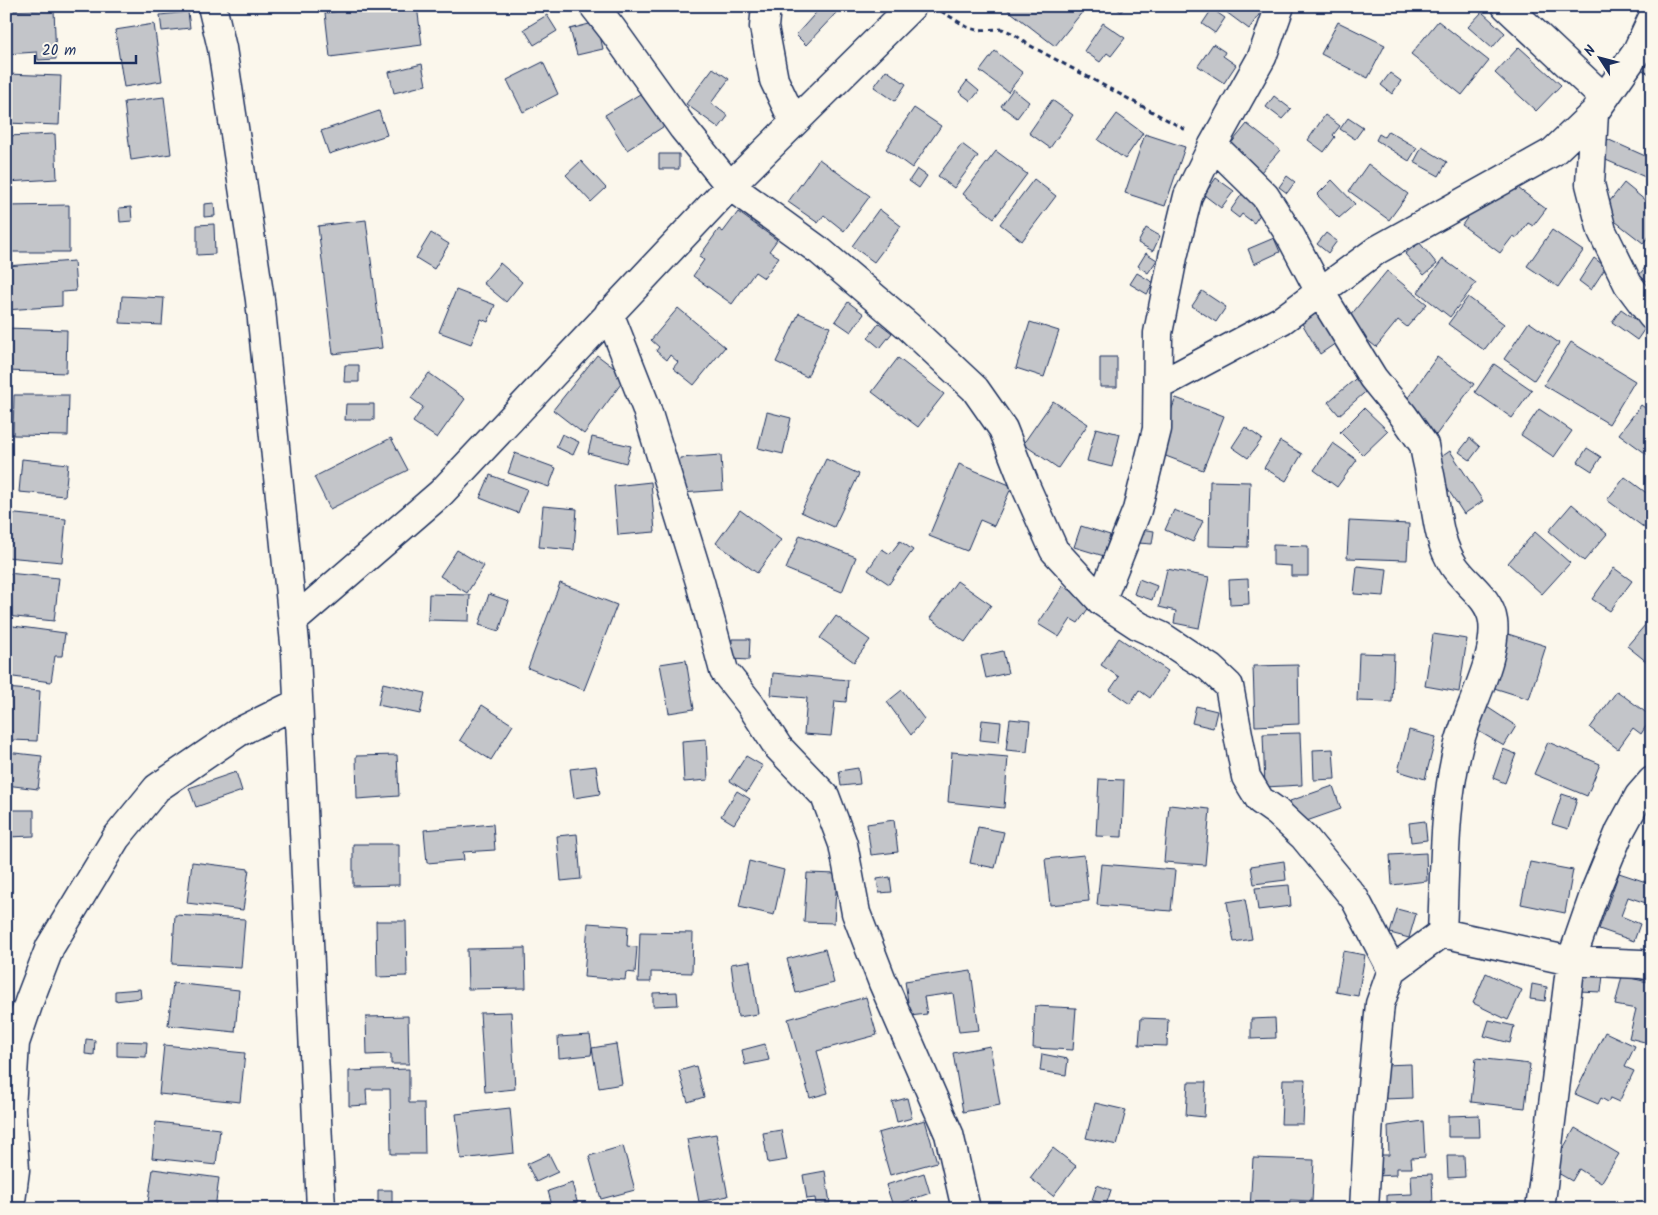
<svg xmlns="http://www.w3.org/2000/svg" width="1658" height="1215" font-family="Kalam,sans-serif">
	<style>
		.building { fill: #c3c5c9; stroke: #1b2f5e }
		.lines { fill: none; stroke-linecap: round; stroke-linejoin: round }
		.minor-casing { stroke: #1b2f5e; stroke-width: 31 }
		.path { stroke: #1b2f5e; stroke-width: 3; stroke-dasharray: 5 4; stroke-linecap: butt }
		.minor { stroke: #fbf7ec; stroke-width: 28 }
	</style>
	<rect width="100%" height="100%" fill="#fbf7ec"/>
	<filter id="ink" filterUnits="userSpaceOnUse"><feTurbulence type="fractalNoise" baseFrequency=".02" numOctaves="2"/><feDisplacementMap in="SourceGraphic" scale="10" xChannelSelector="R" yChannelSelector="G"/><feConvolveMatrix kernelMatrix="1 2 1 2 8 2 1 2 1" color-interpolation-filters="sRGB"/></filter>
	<g filter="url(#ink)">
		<!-- building -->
		<path class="building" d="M113 6H154V7L114 10Z
			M382 6H417L422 45 330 57 325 13Z
			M822 6H828L836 13 806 45 796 35Z
			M1003 6H1077L1083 11 1055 46Z
			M1114 6H1125L1121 12Z
			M1218 6H1265L1249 29Z
			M54 9 56 59 38 60 37 52 6 54V11Z
			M1212 9 1225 18 1215 33 1202 24Z
			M188 12 190 28 162 31 160 15Z
			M1482 12 1505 33 1492 48 1468 27Z
			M547 15 557 31 534 45 524 29Z
			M1438 21 1489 61 1462 95 1411 54Z
			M597 22 603 49 577 55 570 29Z
			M1338 22 1385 45 1368 78 1321 54Z
			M1103 23 1125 38 1111 56 1107 53 1100 62 1084 51Z
			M154 24 162 81 124 87 115 30Z
			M1213 44 1225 52 1223 56 1236 65 1224 83 1198 66Z
			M1519 47 1561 85 1536 111 1495 73Z
			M995 51 1023 73 1008 92 980 71Z
			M1651 53H1652V76L1641 69Z
			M543 62 558 94 523 112 507 80Z
			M422 64 426 85 394 93 389 72Z
			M713 68 729 79 711 103 728 116 719 128 686 104Z
			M886 70 906 84 895 101 874 87Z
			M1390 73 1401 81 1392 94 1381 85Z
			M6 74 61 76 59 125 6 123Z
			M967 81 979 91 971 101 959 92Z
			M1013 89 1029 102 1017 118 1001 106Z
			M645 91 666 125 627 150 605 115Z
			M1274 96 1291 109 1282 119 1266 107Z
			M164 97 171 154 131 160 124 102Z
			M1052 100 1073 115 1050 148 1029 133Z
			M914 108 941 126 912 168 886 149Z
			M379 111 387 135 329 154 321 131Z
			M1117 114 1143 133 1125 159 1098 140Z
			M1325 115 1340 126 1333 135 1335 137 1324 152 1308 140Z
			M1348 118 1363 128 1355 139 1340 129Z
			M1247 124 1280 150 1261 172 1229 146Z
			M1388 131 1417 148 1409 161 1376 140 1379 134 1384 137Z
			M55 134 57 179 6 182V136Z
			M1145 134 1185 147 1165 206 1125 193Z
			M1607 139 1652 159V180L1599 157Z
			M962 144 978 156 954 188 938 176Z
			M1422 147 1447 162 1439 176 1414 162Z
			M996 151 1027 174 994 218 963 194Z
			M659 154H679V169H659Z
			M819 159 870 196 844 231 824 215 818 223 788 202Z
			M581 161 606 188 591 202 566 175Z
			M1368 164 1408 194 1389 220 1349 191Z
			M917 169 927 176 919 188 909 181Z
			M1499 174 1546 209 1533 226 1528 223 1517 238 1513 236 1500 253 1462 225Z
			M1287 176 1295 182 1287 193 1279 187Z
			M1216 178 1234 191 1221 208 1204 195Z
			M1034 179 1056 196 1022 241 1000 224Z
			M1332 180 1355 204 1339 218 1317 195Z
			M1624 183 1652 206V233L1643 243 1602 211Z
			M1242 194 1263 210 1254 223 1242 214 1239 218 1230 211Z
			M214 203 215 216 204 217V204Z
			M69 205V252H6V206Z
			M131 207 132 221 120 222 119 208Z
			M879 209 901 226 874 262 852 246Z
			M738 212 777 240 769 251 779 257 764 278 755 272 732 304 693 276 704 260 699 257 719 229 723 232Z
			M366 220 382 348 333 354 318 226Z
			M214 224 215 254 197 255V225Z
			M1146 228 1160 236 1153 251 1138 243Z
			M1552 230 1583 251 1558 287 1527 266Z
			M431 233 449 244 434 269 416 258Z
			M1326 233 1337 241 1328 253 1317 244Z
			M1274 238 1280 252 1254 264 1248 249Z
			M1419 242 1437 264 1424 275 1405 254Z
			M1146 253 1157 260 1148 273 1138 266Z
			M1594 258 1606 267 1591 290 1579 281Z
			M1443 259 1476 283 1450 317 1418 292Z
			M1652 259V285L1639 275Z
			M74 261 76 291 62 292V306L6 310V266Z
			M500 263 522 282 506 302 483 283Z
			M1387 271 1427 304 1407 327 1398 320 1376 347 1345 322Z
			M1137 273 1154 283 1147 294 1130 284Z
			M456 290 495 305 488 322 481 319 471 344 439 332Z
			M1202 291 1226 307 1216 322 1192 306Z
			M122 296 164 298 162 325 120 323Z
			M1468 297 1504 324 1484 350 1448 324Z
			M848 302 864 314 851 332 835 321Z
			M1322 306 1342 339 1320 354 1300 320Z
			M678 308 725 347 694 385 673 368 678 362 670 355 667 360 656 351 659 347 651 340Z
			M1621 309 1646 327 1637 340 1612 322Z
			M799 313 830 327 807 377 776 362Z
			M1030 322 1059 331 1044 377 1016 368Z
			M1529 322 1559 343 1534 380 1504 359Z
			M879 323 892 333 880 348 868 338Z
			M6 328 67 330 66 373 6 371Z
			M1571 342 1635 381 1609 424 1544 385Z
			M597 355 626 377 584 434 553 410Z
			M1100 357H1117V387H1100Z
			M1437 357 1474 384 1436 435 1400 409Z
			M898 358 944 394 918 427 872 392Z
			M1494 364 1532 390 1512 418 1475 392Z
			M345 365H359V382H344Z
			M429 373 465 399 437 438 413 422 423 407 411 398Z
			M1360 375 1371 387 1339 415 1328 402Z
			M14 395H69L68 436 13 435Z
			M1176 398 1224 416 1203 470 1155 452Z
			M1053 401 1088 424 1058 468 1023 444Z
			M346 404H374V420H345Z
			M1641 405 1652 413V458L1619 434Z
			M1364 408 1388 431 1363 455 1340 432Z
			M1539 409 1572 431 1554 457 1521 435Z
			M767 412 791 418 783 454 758 448Z
			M1245 427 1262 439 1248 458 1232 447Z
			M1096 428 1120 434 1112 467 1087 461Z
			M562 434 579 442 573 455 556 447Z
			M592 437 631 446 626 463 588 453Z
			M391 438 408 470 330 509 314 477Z
			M1470 438 1480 447 1470 460 1459 452Z
			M1280 441 1302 454 1286 481 1264 468Z
			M1333 443 1357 460 1337 487 1314 470Z
			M1587 448 1601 457 1592 471 1578 462Z
			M1450 451 1483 501 1464 514 1431 464Z
			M515 453 556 468 549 487 508 473Z
			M721 455 723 490 682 493 680 458Z
			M22 459 68 464 65 496 19 492Z
			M826 459 859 474 834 527 801 512Z
			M6 460H10L9 486H6Z
			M959 464 1012 486 994 526 980 520 967 551 929 536Z
			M490 475 527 489 518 513 480 498Z
			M1625 477 1652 497V521L1646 529 1607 500Z
			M1210 481 1250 482 1248 547 1209 546Z
			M651 482 655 532 618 535 614 486Z
			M1572 504 1607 534 1584 561 1549 531Z
			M543 506 577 509 574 550 539 547Z
			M740 510 781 540 757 573 716 543Z
			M1174 510 1203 521 1193 542 1165 530Z
			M6 513 66 519 62 562 6 557Z
			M1349 521 1409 524 1407 560 1347 558Z
			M1081 526 1110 535 1104 556 1074 547Z
			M1140 529 1154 531 1152 544 1138 543Z
			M1535 532 1570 563 1542 594 1508 563Z
			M800 535 856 557 842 592 786 569Z
			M900 541 913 550 889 584 868 570 882 549 890 554Z
			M1273 545 1308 546V576H1291V566L1273 565Z
			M457 550 484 566 467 593 440 576Z
			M1357 566 1387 569 1384 596 1354 594Z
			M1614 568 1632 581 1610 611 1592 599Z
			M1167 569 1209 577 1199 628 1174 623 1176 611 1159 607Z
			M7 573 59 578 54 621 6 616Z
			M1139 579 1157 586 1152 600 1134 594Z
			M1248 579 1249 604 1230 605 1229 580Z
			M957 581 991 605 965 642 930 618Z
			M560 583 617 605 584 690 528 668Z
			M1063 586 1092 603 1078 623 1071 619 1059 637 1038 624Z
			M429 594 470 595 469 621 428 620Z
			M489 594 509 601 499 631 479 625Z
			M836 616 870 640 854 662 820 638Z
			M1652 617V666L1627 646Z
			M6 625 65 633 62 656H55L51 682 6 676Z
			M1433 634 1467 639 1459 692 1425 686Z
			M1508 634 1546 646 1529 699 1491 687Z
			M1119 638 1168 671 1150 698 1139 690 1130 704 1110 690 1119 677 1101 665Z
			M732 639H750L749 660 731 659Z
			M1003 651 1008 673 986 678 981 656Z
			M1359 653 1394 654 1392 702 1357 701Z
			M686 660 694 709 669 713 660 664Z
			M1298 665 1299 724 1255 726 1253 666Z
			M773 673 848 680 846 702 835 701 831 736 804 734 807 698 771 695Z
			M383 683 425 693 420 714 378 705Z
			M6 688 40 691 37 741 11 740 12 731 6 730Z
			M902 690 924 719 911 735 887 702Z
			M1617 691 1652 717 1641 734 1633 728 1618 749 1590 728Z
			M482 705 513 725 491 760 460 740Z
			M1196 706 1217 711 1213 728 1192 723Z
			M1487 707 1516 726 1504 746 1473 728Z
			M1010 719 1030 721 1027 752 1006 750Z
			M982 720 1001 722 999 742 980 740Z
			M1409 730 1436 737 1425 779 1398 771Z
			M1300 733 1302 785 1265 787 1263 734Z
			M706 739 708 780 684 782 682 741Z
			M1548 742 1600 764 1587 796 1534 774Z
			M1333 749 1335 779 1314 780 1313 750Z
			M1503 749 1516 754 1505 783 1493 778Z
			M6 752 42 756 38 789 6 785Z
			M952 752 1008 757 1004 808 948 802Z
			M397 755 399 796 357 799 356 756Z
			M746 756 763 766 747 792 730 781Z
			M596 766 600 794 574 798 570 769Z
			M858 768 860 784 841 786 839 771Z
			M236 772 242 791 196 807 189 788Z
			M1099 779 1124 780 1122 837 1096 836Z
			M1333 786 1341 809 1298 824 1290 801Z
			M737 791 750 799 734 824 721 816Z
			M1562 794 1577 799 1568 829 1552 824Z
			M1169 805 1210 809 1205 865 1164 862Z
			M7 810H34V836L7 837Z
			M894 820 898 852 871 855 867 824Z
			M1425 821 1427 840 1411 842 1409 823Z
			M493 824 495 850 463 852 464 860 427 863 424 830Z
			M978 827 1004 832 995 868 970 863Z
			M577 834 581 879 561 881 557 836Z
			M353 844H399V885L353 886Z
			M1426 853 1427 881 1392 885 1390 855Z
			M1084 855 1089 901 1050 905 1045 859Z
			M749 861 784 870 774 915 739 907Z
			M1284 861 1286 880 1254 884 1251 866Z
			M192 862 249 869 243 910 187 903Z
			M1530 862 1573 870 1565 913 1521 904Z
			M1101 864 1175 870 1171 911 1097 905Z
			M807 873 837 874 834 923 804 922Z
			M1619 873 1652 884V905L1628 897 1621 916 1640 924 1634 941 1599 929Z
			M890 877 892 892 879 893 877 879Z
			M1289 885 1291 906 1258 910 1255 888Z
			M1245 899 1252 939 1234 942 1227 902Z
			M1397 909 1416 914 1409 938 1390 933Z
			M175 915 245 919 241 968 172 964Z
			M376 921H406L407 976 377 977Z
			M588 923 628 926 627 946 637 947 635 973 626 972 625 980 584 977Z
			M640 932 693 933 692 973 651 972V982H638Z
			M525 948 526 988 468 989 467 949Z
			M825 949 834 983 796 993 787 959Z
			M1343 951 1365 955 1358 996 1336 992Z
			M750 961 758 1014 738 1017 731 964Z
			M1582 965 1604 967 1601 992 1579 991Z
			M971 971 979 1030 959 1032 953 993 924 997 927 1014 910 1016 905 981Z
			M1486 973 1522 990 1508 1020 1473 1003Z
			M1622 976 1652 983 1650 996H1652V1044L1629 1038 1636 1009 1615 1005Z
			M173 983 239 990 235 1032 168 1025Z
			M1532 984 1547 987 1545 1001 1530 999Z
			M140 989 141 998 115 1001V991Z
			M677 992 678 1005 653 1006V993Z
			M866 997 877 1035 817 1051 828 1093 810 1098 788 1019Z
			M1035 1006 1076 1008 1073 1050 1033 1048Z
			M511 1012 515 1089 485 1092 480 1013Z
			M408 1016 409 1064H391V1054L367 1055 366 1017Z
			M1141 1018 1168 1019 1167 1046 1139 1045Z
			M1275 1018 1276 1038 1251 1039V1019Z
			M1489 1020 1514 1026 1510 1043 1484 1036Z
			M1605 1032 1635 1046 1625 1067 1634 1071 1619 1102 1610 1098 1608 1102 1601 1098 1598 1104 1575 1094Z
			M590 1035 592 1048 591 1055 559 1058 558 1037Z
			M86 1039 95 1040 94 1055 85 1054Z
			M117 1041 147 1042 146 1057 117 1056Z
			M616 1044 622 1084 599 1088 592 1048Z
			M765 1044 769 1060 745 1065 742 1050Z
			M164 1045 245 1053 240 1102 159 1094Z
			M990 1046 1000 1105 963 1112 953 1053Z
			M1042 1054 1068 1059 1066 1075 1040 1071Z
			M1476 1058 1530 1064 1525 1108 1471 1102Z
			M1411 1064 1412 1098 1384 1099 1383 1065Z
			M696 1066 704 1097 688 1102 679 1071Z
			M409 1069V1103H424L425 1154H391L390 1089H366L367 1105 349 1106V1071Z
			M1283 1079H1305L1303 1124H1281Z
			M1188 1082H1206L1204 1117 1186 1115Z
			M907 1098 912 1118 897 1122 892 1102Z
			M1095 1103 1126 1110 1117 1145 1086 1138Z
			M510 1108 514 1153 461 1159 456 1114Z
			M1652 1113V1125L1647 1123Z
			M1479 1115 1480 1137H1448V1116Z
			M925 1120 937 1162 890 1175 878 1133Z
			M1423 1121 1425 1157 1411 1158 1412 1168H1396V1175L1375 1176 1376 1155H1389L1388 1126Z
			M156 1122 220 1129 216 1165 152 1158Z
			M1575 1128 1619 1154 1601 1183 1579 1169 1572 1181 1551 1169Z
			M781 1130 787 1160 768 1163 763 1133Z
			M716 1134 728 1196 699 1202 687 1139Z
			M623 1146 635 1190 601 1199 589 1156Z
			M1053 1148 1076 1166 1053 1196 1030 1178Z
			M549 1154 558 1172 536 1182 527 1164Z
			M1447 1156H1464L1465 1177 1448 1178Z
			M1253 1158 1314 1160 1312 1201 1290 1200 1289 1209H1250Z
			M153 1169 219 1178 215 1209H188L148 1202Z
			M825 1171 830 1203 816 1205 815 1198 807 1199 803 1175Z
			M924 1173 930 1193 893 1206 886 1185Z
			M1432 1174 1433 1209H1387V1195L1412 1194 1411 1175Z
			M572 1183 578 1205 568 1209H553L548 1191Z
			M1097 1185 1111 1190 1106 1205 1092 1200Z
			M378 1190H392V1209L378 1208Z"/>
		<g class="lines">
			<!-- minor casing -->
			<g class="minor-casing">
				<path id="minor" d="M212 6 222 48 260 300 296 653 321 1209
					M594 6 612 29 683 128 730 186 821 252 908 326 975 389 1003 429 1025 485 1054 550 1101 601 1139 626 1161 636 1191 656 1210 668 1229 686 1246 777 1260 800 1277 812 1304 837 1355 899 1392 970
					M766 6 764 27 774 80 794 122
					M1506 6 1604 98
					M1594 113 1590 184 1602 231 1628 284 1652 316
					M1213 145 1265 196 1291 237 1320 292 1373 378 1403 415 1424 445C1426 459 1430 472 1432 486 1437 513 1438 542 1454 566 1466 584 1490 598 1493 621 1498 657 1468 708 1459 744 1443 805 1445 870 1442 933
					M609 313 646 407 700 582 724 671 750 704 778 747 825 796 843 844 856 913 883 983 949 1134 966 1209
					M1158 386 1282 320 1377 250 1553 152 1594 113 1636 53 1652 19
					M1101 601 1137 510 1157 429 1158 333 1173 257 1188 196 1213 145 1262 57 1280 6
					M293 621 441 493 730 186 912 6
					M10 1209 15 1170 11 1109 15 1043 30 999 50 947 116 838 157 788 239 732 298 703
					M1364 1209 1369 1118 1380 1004 1392 970 1442 933 1571 961 1641 964 1652 966
					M1540 1209 1571 961 1596 889 1620 831 1639 796 1652 781"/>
			</g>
			<!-- path -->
			<path class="path" d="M941 11 967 27 977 30 1003 29 1014 34 1029 45 1186 130"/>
			<!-- minor -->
			<use href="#minor" class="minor"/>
		</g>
	</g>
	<!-- margin -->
	<rect width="1658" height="1215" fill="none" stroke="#fbf7ec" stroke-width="25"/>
	<rect x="12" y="12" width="1633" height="1190" fill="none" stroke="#1b2f5e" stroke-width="2" filter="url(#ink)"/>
	<!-- north arrow -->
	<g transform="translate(1600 58) rotate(306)" stroke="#fbf7ec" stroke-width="4" paint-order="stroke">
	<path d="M0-4L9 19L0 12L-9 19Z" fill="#1b2f5e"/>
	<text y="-8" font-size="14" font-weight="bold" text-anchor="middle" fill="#1b2f5e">N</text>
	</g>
	<!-- scale -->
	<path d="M35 55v8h101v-8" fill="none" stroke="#1b2f5e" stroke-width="2.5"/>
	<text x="42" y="55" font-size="15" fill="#1b2f5e" stroke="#fbf7ec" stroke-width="4" paint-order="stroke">20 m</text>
</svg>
